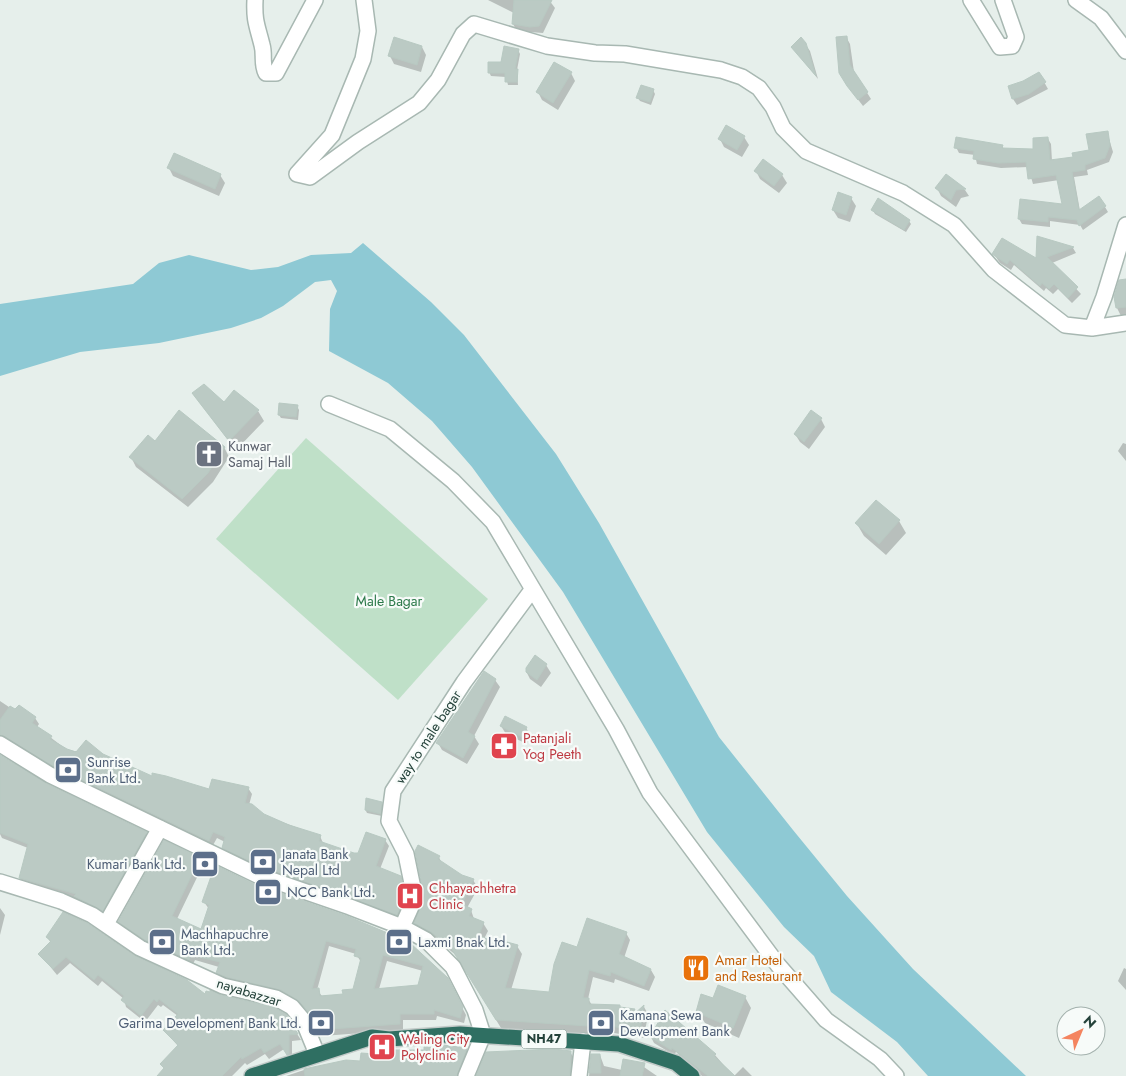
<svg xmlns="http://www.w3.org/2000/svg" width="1126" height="1076" font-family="Jost,sans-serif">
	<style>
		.green { fill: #bfe0c8 }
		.water { fill: #8ec9d4 }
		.shadow { fill: #0003; fill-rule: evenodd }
		.building { fill: #bbcac4; stroke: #b8c9c2; fill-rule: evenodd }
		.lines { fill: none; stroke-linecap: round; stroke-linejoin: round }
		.street-casing { stroke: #a8b8b2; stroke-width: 18 }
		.highway-casing { stroke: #c2cac8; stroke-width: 18 }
		.street { stroke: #fff; stroke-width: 15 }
		.highway { stroke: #2f6f62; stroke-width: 15 }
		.labels { text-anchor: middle; stroke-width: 4.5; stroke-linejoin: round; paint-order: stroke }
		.shield { fill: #f7fbf9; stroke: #637a73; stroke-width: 1 }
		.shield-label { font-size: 12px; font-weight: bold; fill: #24423a }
		.worship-label { font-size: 14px; fill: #5b616d; stroke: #f7fbf9; text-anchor: start }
		.park-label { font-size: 14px; fill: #2d7a4b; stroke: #f7fbf9 }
		.street-label { font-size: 14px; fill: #24423a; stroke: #f7fbf9 }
		.health-label { font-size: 14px; fill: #be3a42; stroke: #f7fbf9; text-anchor: start }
		.service-label { font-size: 14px; fill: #4e5e75; stroke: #f7fbf9; text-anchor: start }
		.food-label { font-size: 14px; fill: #c56008; stroke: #f7fbf9; text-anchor: start }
	</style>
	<rect width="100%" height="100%" fill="#e6efeb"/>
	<!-- green -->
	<path class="green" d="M306 438 488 599 398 700 216 539Z"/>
	<!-- water -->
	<path class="water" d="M363 243 431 302 464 335 556 454 599 523 719 737 793 830 847 896 913 969 1026 1076H928L897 1042 831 992 814 956 784 927 707 832 563 592 472 467 432 421 388 383 329 351 330 309 337 291 331 280 315 282 283 306 261 318 231 328 159 343 80 352 0 376V304L133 284 159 263 189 255 251 270 278 267 311 255 351 253Z"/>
	<!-- shadow -->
	<path class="shadow" d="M488 0H549L555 8 543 33 517 31 513 24 514 13Z
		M846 37 850 44 854 72 871 99 863 106 847 85Z
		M805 44 810 51 818 79 792 47Z
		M422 47 426 55 421 72 394 64 390 56Z
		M518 50 520 54 517 70 518 85H508L506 77 491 76 489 72Z
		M571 73 575 81 558 110 542 100 538 92Z
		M1039 73 1048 89 1017 105 1013 99 1024 82Z
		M653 90 655 94 651 105 640 101 638 98Z
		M1107 132 1113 152 1109 162 1087 170 1088 175 1074 177 1080 211 1099 197 1108 212 1083 230 1080 225 1050 221V227L1022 224 1019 219 1064 205 1059 180 1033 184 1028 167 1001 168 977 164 975 155 959 153 956 147 1002 146 1004 149 1035 150 1048 139 1051 144 1052 161 1074 158 1090 151Z
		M744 137 749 145 742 157 724 147 720 139Z
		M169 168 220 175 225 183 219 196 173 176Z
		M756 171 782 175 787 183 779 193 760 179Z
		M946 176 965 190 969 196 961 198 956 207 941 196 937 188Z
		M851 198 856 206 850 222 838 218 833 210Z
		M873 210 909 221 911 224 906 232 875 214Z
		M1038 238 1073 248 1076 253 1052 263 1081 294 1072 303 1058 289 1053 294 1046 288 1044 291 1014 265 1011 270 1000 263 994 254 1037 260Z
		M1126 280V315L1121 316 1117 308Z
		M193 394 224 404 258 411 264 421 236 450Z
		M297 406 299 410 298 420 281 418 279 415Z
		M821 419 825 427 809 449 800 442 795 434Z
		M155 442 224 447 229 457 213 482 188 507 136 467 131 457Z
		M1123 443 1126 444V461L1118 451Z
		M899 521 906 533 886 555 864 536 857 524Z
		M535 657 546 665 551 673 541 687 530 679 526 671Z
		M495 680 500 687 474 736 479 744 467 764 442 750 438 743Z
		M0 701 15 711 35 718 39 724 37 727 67 750 103 755 152 777 210 790 248 788 252 794 249 805 263 815 320 836 323 843 353 854H359L385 840 389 846 380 869 400 877 404 884 408 904 401 921 265 872 227 854 223 847 225 842 217 838 212 847 0 743Z
		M501 726 526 728 531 736 527 744 506 734Z
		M0 756 45 784 146 833 150 840 106 917 79 903 76 899 24 884 20 878 28 848 2 838 0 834Z
		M367 799 381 803 383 806 382 816 367 813 365 809Z
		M164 842 200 859 203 865 177 919 202 930 209 909 204 902 253 885 409 943 451 986 466 1015 464 1023 437 1016 436 1020H403V1030L322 1036 313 1018 304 1007 285 996 221 979 218 972 219 967 195 960 192 966 149 946 123 928 120 922ZM329 946 356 954 361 962 354 990 344 995 322 996 317 990ZM387 961 423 971 419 986 379 989Z
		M416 851 439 857 442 864 462 876 473 880 478 888 467 908 471 910 474 919 483 923 488 931 484 939 506 950 517 946 522 954 511 990 550 993 578 948 626 933 630 940 624 958 651 970 655 977 649 991 615 979 614 983 593 977 588 999 592 1005 632 1009 635 1015 644 1007 648 1014 644 1038 608 1032V1035L501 1028 457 956 436 939 420 930 415 923 426 897Z
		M0 908 5 915 0 935Z
		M47 937 135 958 205 996 285 1015 301 1040 292 1041V1061L284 1049 269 1059 265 1054 247 1065 245 1063 232 1076H158L165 1069 162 1064 178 1046 164 1030 178 1016 163 1005 161 1007 158 1005 145 1022 126 1007 124 999 102 981 98 986 70 963 57 975 40 954 51 943Z
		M1124 968 1126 969V990L1118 981Z
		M745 997 751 1008 739 1038 705 1023 698 1012 714 999Z
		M651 1037 715 1055 733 1076H702L676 1052 674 1055 654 1043Z
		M442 1046 467 1049 470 1055 463 1076H286L304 1070 362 1062 376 1055 442 1049Z
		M570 1052 574 1058V1076H477Z
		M600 1055 604 1066 622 1070 641 1065 657 1076H589L592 1056Z
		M743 1067 752 1076H734Z"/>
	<!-- building -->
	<path class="building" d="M514 0H552L539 26 530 27 512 24Z
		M847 36 850 65 868 92 858 100 847 86 839 73 836 37Z
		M394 37 422 46 417 65 388 56Z
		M801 37 806 43 816 76 791 47Z
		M504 46 519 49 515 69H518L517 82H505V73H488V62H501Z
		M554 62 572 72 553 103 536 92Z
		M1039 72 1046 82 1029 94 1012 99 1008 86 1023 81Z
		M641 85 654 89 650 102 636 98Z
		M726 125 745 136 737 150 718 139Z
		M1108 131 1110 145 1105 158 1085 165V170L1072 172 1079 210 1099 196 1106 206 1079 226 1077 220 1048 217V222L1018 219 1020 199 1062 204 1056 175 1028 179 1026 162 998 163 973 159 974 151 954 148 956 137 1003 145 1002 148 1033 149V138L1048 137 1050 160 1073 157 1072 153 1089 150 1086 134Z
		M174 153 221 174 215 189 167 168Z
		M763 159 783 174 774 186 754 171Z
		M946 174 966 189 956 190 951 200 935 188Z
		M838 192 852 197 846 215 832 210Z
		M878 198 910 220 904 230 871 210Z
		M1037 236 1074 247 1047 257 1078 287 1068 298 1054 284 1049 289 1042 283 1040 286 1010 260 1007 264 992 254 1002 238 1036 258Z
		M1126 279V307L1116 308 1114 297 1119 280Z
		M204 384 224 402 234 390 259 410 229 441 192 393Z
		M279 403 298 405 296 417 278 415Z
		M179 410 225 447 208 473 182 499 129 457 148 435 155 441Z
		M811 410 822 418 804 442 794 434Z
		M876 500 900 520 879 544 855 523Z
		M535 655 547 664 537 680 526 672V668Z
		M484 671 496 679 468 732 475 736 463 758 436 743Z
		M19 705 36 717 32 723 52 736 50 739 67 749 76 752 86 740 103 754 152 776V773L166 776 209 789 212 779 249 787 245 803 252 804 264 814 289 825 321 835 319 841 354 853H358L366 832 386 839 376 866 401 876 405 897 397 915 261 866 222 848 225 837 213 832 209 841 55 767 0 735V720L10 706 15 709Z
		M505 716 527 727 522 737 500 726Z
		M0 755 46 783 147 832 103 911 74 896 76 894 19 878 28 844 0 833Z
		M366 798 382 802 381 814 365 810Z
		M164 840 200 858 172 916 201 929 209 905 202 902 215 865 254 884 347 916 409 942 448 978 463 1007 460 1018 434 1010V1014H400V1024L317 1030 310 1014 299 1001 281 990 226 977 216 973 220 962 191 955 189 960 145 940 118 922ZM326 941 356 949 354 956 361 958 353 989 342 990 343 994 320 996 319 988 312 989ZM383 955 423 966 418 985 374 989Z
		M418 845 440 856 438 859 462 875 474 879 462 904 472 909 469 916 484 922 479 935 505 948 507 942 518 945 505 988 549 992 554 964 562 942 577 947 587 918 627 932 619 954 651 969 644 986 611 972 610 976 589 970 583 998H589V1004L620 1005V1007L635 1009 631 1017 644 1005 640 1031 604 1025V1027L496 1020 451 948 431 932 414 923 424 897 415 851Z
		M63 912 87 923 136 956 187 980 205 994 206 991 210 992V990L221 995 273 1007 286 1014 298 1034 289 1035V1054L287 1055 280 1044 264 1053 261 1048 242 1059 241 1057 222 1076H157L164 1068 160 1064 178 1045 163 1030 178 1014 159 999 157 1002 154 999 141 1016 121 1000 124 996 98 975 94 980 66 957 53 969 38 954 51 941 46 937Z
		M718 985 746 996 733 1028 696 1012 701 994 713 998Z
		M665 1010 716 1054 714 1056 735 1076H708L672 1048 671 1050 650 1037Z
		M442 1045 467 1048 457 1076H305L304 1069 346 1060 360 1061 361 1053 375 1054V1050H424V1047L441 1048Z
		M554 1049 571 1051 570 1076H476L486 1052Z
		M591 1054H600L601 1073H589Z
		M623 1059 645 1063 642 1076H620Z"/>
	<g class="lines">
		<!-- street casing -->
		<g class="street-casing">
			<path id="street" d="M255 0C254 21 257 25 262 45 265 55 261 63 266 73H276L315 0
				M364 0 368 31 363 59 332 135 297 174 310 177 358 142 419 103 438 80 463 34 474 24 547 46 595 53 625 54 721 70 742 77 759 88 773 107 783 128 806 151 903 193 954 225 994 270 1065 325 1092 328 1126 323
				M971 0 1000 47 1012 46 1016 37 1003 0
				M1076 0 1101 18 1126 51
				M1092 328 1104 297 1126 225
				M329 404 390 429 453 481 493 522 616 729 650 793 778 965 826 1020 880 1059 896 1076
				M0 744 50 775 257 875 350 907 402 927 426 940 453 967 475 1010 483 1035 466 1076
				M0 882 61 901 92 915 140 948 223 986 276 998 292 1007 303 1020 317 1054
				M106 924 160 828
				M402 927 415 898 406 854 389 821 393 791 464 682 532 590
				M579 1076 583 1041"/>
		</g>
		<!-- highway casing -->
		<g class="highway-casing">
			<path id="highway" d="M252 1076 372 1037 389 1039 460 1034 619 1044 676 1063 692 1076"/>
		</g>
		<!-- street -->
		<use href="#street" class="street"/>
		<!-- highway -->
		<use href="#highway" class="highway"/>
	</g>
	<!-- icons -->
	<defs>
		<g id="church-square" transform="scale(1.4375)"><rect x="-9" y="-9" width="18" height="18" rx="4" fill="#6b7280" stroke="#f7fbf9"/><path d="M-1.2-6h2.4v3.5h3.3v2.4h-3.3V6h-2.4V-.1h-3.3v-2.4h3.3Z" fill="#fff"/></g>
		<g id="pharmacy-square" transform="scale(1.4375)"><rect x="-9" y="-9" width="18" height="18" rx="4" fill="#e0444e" stroke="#f7fbf9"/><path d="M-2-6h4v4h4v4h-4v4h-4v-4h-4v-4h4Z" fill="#fff"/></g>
		<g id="bank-square" transform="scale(1.4375)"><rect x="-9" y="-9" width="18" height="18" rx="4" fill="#5c6f8a" stroke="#f7fbf9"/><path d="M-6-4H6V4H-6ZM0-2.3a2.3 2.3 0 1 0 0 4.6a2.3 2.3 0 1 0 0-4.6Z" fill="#fff"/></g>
		<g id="hospital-square" transform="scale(1.4375)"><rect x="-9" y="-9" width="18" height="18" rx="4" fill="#e0444e" stroke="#f7fbf9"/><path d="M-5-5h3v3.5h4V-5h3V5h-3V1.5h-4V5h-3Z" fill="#fff"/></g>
		<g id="restaurant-square" transform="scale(1.4375)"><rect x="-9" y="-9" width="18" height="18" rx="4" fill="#e8710a" stroke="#f7fbf9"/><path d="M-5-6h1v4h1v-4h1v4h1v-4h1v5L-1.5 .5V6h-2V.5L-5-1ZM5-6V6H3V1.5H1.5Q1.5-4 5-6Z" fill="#fff"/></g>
	</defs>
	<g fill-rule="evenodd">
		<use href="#church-square" x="209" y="454"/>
		<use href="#pharmacy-square" x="504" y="746"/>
		<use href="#bank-square" x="68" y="770"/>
		<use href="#bank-square" x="263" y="862"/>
		<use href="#bank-square" x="205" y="864"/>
		<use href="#bank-square" x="268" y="892"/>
		<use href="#hospital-square" x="410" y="896"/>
		<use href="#bank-square" x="162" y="942"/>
		<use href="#bank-square" x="399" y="942"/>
		<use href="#restaurant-square" x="696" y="968"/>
		<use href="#bank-square" x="321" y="1023"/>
		<use href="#bank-square" x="601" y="1023"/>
		<use href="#hospital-square" x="382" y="1047"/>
	</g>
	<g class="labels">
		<!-- shield labels -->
		<rect class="shield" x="521.5" y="1029.5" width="45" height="19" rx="4"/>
		<g class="shield-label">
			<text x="544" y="1043">NH47</text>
		</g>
		<!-- worship labels -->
		<g class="worship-label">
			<text x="228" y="451">Kunwar<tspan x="228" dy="16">Samaj Hall</tspan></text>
		</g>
		<!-- park labels -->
		<g class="park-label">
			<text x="389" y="606">Male Bagar</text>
		</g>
		<!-- street labels -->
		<g class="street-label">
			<text transform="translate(428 737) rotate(-57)" y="5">way to male bagar</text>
			<text transform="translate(249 992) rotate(17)" y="5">nayabazzar</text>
		</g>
		<!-- health labels -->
		<g class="health-label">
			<text x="523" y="743">Patanjali<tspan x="523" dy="16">Yog Peeth</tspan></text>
			<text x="429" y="893">Chhayachhetra<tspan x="429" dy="16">Clinic</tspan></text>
			<text x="401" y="1044">Waling City<tspan x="401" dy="16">Polyclinic</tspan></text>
		</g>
		<!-- service labels -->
		<g class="service-label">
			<text x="87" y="767">Sunrise<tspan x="87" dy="16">Bank Ltd.</tspan></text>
			<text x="282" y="859">Janata Bank<tspan x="282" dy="16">Nepal Ltd</tspan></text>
			<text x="186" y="869" text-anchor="end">Kumari Bank Ltd.</text>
			<text x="287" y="897">NCC Bank Ltd.</text>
			<text x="181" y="939">Machhapuchre<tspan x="181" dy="16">Bank Ltd.</tspan></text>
			<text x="418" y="947">Laxmi Bnak Ltd.</text>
			<text x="620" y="1020">Kamana Sewa<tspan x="620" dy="16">Development Bank</tspan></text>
			<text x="302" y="1028" text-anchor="end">Garima Development Bank Ltd.</text>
		</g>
		<!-- food labels -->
		<g class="food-label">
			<text x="715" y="965">Amar Hotel<tspan x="715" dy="16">and Restaurant</tspan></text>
		</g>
	</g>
	<!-- north arrow -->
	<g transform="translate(1081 1031) rotate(44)"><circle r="24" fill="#f7fbf9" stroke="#a3b1ad"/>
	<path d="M0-4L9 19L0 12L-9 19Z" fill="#f4845f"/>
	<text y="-8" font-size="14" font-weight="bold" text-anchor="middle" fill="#24423a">N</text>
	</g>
</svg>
